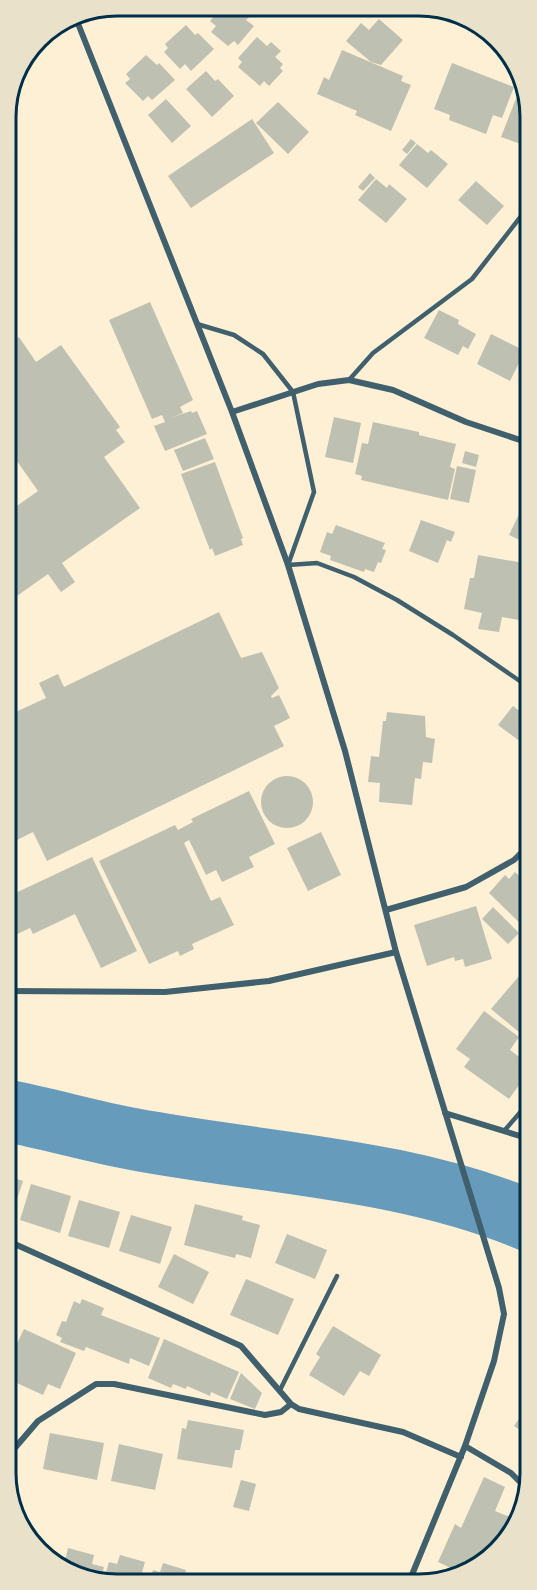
<svg xmlns="http://www.w3.org/2000/svg" width="537" height="1590" font-family="Mulish,sans-serif">
	<style>
		.lines { fill: none; stroke-linecap: round; stroke-linejoin: round }
		.river { stroke: #669bbc; stroke-width: 62 }
		.building { fill: #bec0b2 }
		.service { stroke: #3f606c; stroke-width: 4.5 }
		.minor { stroke: #3f606c; stroke-width: 6 }
		.rim { fill: none; stroke: #003049; stroke-width: 3 }
	</style>
	<rect width="100%" height="100%" fill="#fdf0d5"/>
	<g class="lines">
		<!-- river -->
		<path class="river" d="M8 1111C49 1119 91 1131 133 1139 265 1164 405 1168 530 1221"/>
	</g>
	<!-- building -->
	<path class="building" d="M222 7H237L249 17 246 20 254 26 238 45 234 41 228 46 211 32 216 26 210 21Z
		M379 19 403 40 381 65 371 62 346 41 361 23 369 30Z
		M186 25 195 35 198 33 214 49 191 71 185 64 180 69 164 52 168 48 165 44Z
		M257 37 267 46 271 42 281 51 275 57 283 64 280 68 283 71 269 86 264 81 260 86 238 67 242 62 238 58Z
		M342 50 403 76 401 81 411 85 391 131 355 115 357 111 317 94 324 77 329 80Z
		M146 55 157 65 159 63 175 80 152 100 148 96 143 101 125 83 130 79 126 74Z
		M452 63 514 87 502 118 493 115 486 134 449 120 450 115 434 109Z
		M206 71 215 81 218 79 234 96 212 117 186 89Z
		M517 96 529 101V147L501 137Z
		M166 99 191 126 172 143 148 115Z
		M278 102 309 132 288 154 256 123Z
		M252 119 274 153 191 208 168 176Z
		M411 139 416 143 407 154 402 150Z
		M417 144 428 153 431 150 448 164 427 188 399 165Z
		M370 173 375 178 363 191 358 187Z
		M376 179 387 188 389 184 407 199 386 223 358 200Z
		M476 181 504 206 487 225 458 200Z
		M150 302 193 400 180 407 183 413 170 418 191 411 192 413 197 411 207 434 165 451 154 426 165 422 162 415 152 419 109 320Z
		M439 310 459 320 458 324 476 334 468 349 463 346 458 355 424 338Z
		M491 334 525 351 510 381 477 364Z
		M19 337 36 362 61 345 120 427 116 430 125 442 104 457 140 508 62 563 75 582 61 592 48 574 7 603V513L38 491 7 447V346Z
		M529 367V389L520 384Z
		M334 417 361 423 353 463 325 457Z
		M373 422 419 432V435L456 444 450 467 455 469 448 500 361 480 362 476 355 474 362 443 368 444Z
		M205 438 214 459 183 471 174 450Z
		M465 451 479 455 476 467 462 463Z
		M215 462 243 538 241 539 243 545 215 556 212 548 210 550 181 474Z
		M457 466 476 470 469 503 450 499Z
		M520 512 529 516V530L524 542 509 535Z
		M421 520 455 532 451 542 447 540 438 563 409 551Z
		M336 525 385 543 382 549 386 550 381 563 378 562 374 572 365 569 364 572 330 560 331 556 320 552 327 532 332 534Z
		M478 555 529 564 530 622 502 617 499 632 478 629 482 613 464 609 470 578H474Z
		M219 612 241 658 262 652 279 688 271 696 272 698 279 695 290 718 274 726 284 746 47 861 33 832 7 845V716L46 698 39 683 58 674 64 687Z
		M513 706 521 712 523 709 530 714 529 748 498 725Z
		M387 712 425 716 426 737 435 739 432 763 423 762 421 779 415 778 412 805 379 802 380 783 368 782 371 756 379 757 383 721H386Z
		M261 802a26 26 0 1 1 52 0a26 26 0 1 1-52 0Z
		M249 791 275 844 249 857 254 867 222 882 216 870 206 875 189 840 184 843 211 901 220 897 234 925 192 944 194 949 180 956 178 951 149 964 99 861 175 825 178 830 193 822 191 819Z
		M321 832 341 875 308 891 287 848Z
		M92 857 137 951 101 968 75 914 33 934 30 928 7 939V897Z
		M530 858V875L521 868Z
		M515 872 530 886V933L489 893 505 875 509 879Z
		M476 906 492 959 465 967 463 959 455 961 454 957 427 966 414 925Z
		M493 907 519 933 508 944 482 919Z
		M530 963V1041L491 1009Z
		M484 1011 519 1037 510 1050 530 1065V1070L509 1099 464 1067 470 1059 456 1049Z
		M8 1176 23 1181 14 1208 8 1206Z
		M31 1184 71 1196 60 1233 20 1220Z
		M79 1200 120 1212 109 1248 68 1236Z
		M195 1204 243 1216 242 1220 260 1225 251 1258 236 1254 235 1258 184 1245Z
		M131 1215 172 1227 160 1264 119 1251Z
		M287 1234 327 1250 315 1279 275 1263Z
		M174 1254 209 1272 193 1304 158 1287Z
		M246 1279 294 1299 278 1335 230 1315Z
		M82 1299 104 1308 101 1315 160 1338 149 1366 130 1358 129 1364 86 1347 84 1351 60 1342 62 1338 56 1335 62 1321 66 1322 74 1301 80 1304Z
		M333 1326 381 1355 369 1376 360 1371 344 1396 309 1375 320 1357 316 1354Z
		M24 1329 76 1353 60 1389 48 1384 43 1395 8 1379V1362Z
		M164 1339 239 1372 227 1399 211 1392 210 1396 187 1386 186 1389 173 1384 171 1388 148 1378Z
		M241 1373 262 1393 255 1409 230 1399Z
		M531 1401V1437L514 1426Z
		M188 1420 244 1430 240 1450H235L232 1468 177 1459 182 1428 186 1429Z
		M50 1433 104 1443 97 1480 43 1469Z
		M119 1444 163 1454 155 1490 111 1481Z
		M484 1477 505 1487 495 1511 515 1519 504 1546 459 1572 438 1562 455 1524 461 1528Z
		M241 1480 256 1484 249 1511 233 1507Z
		M68 1548 94 1555 92 1564 104 1567 100 1582H95L64 1565Z
		M120 1555 145 1562 141 1576 146 1577 145 1582H103L109 1562 117 1564Z
		M163 1563 186 1570 182 1582H149L153 1570 160 1572Z
		M446 1570 456 1574 442 1582H432L436 1571 444 1575Z
		M206 1573 230 1579V1582H203Z"/>
	<g class="lines">
		<!-- service -->
		<path class="service" d="M197 324 234 335 263 354 293 392 314 492 288 565 317 563 354 577 397 600 453 635 530 688
			M349 380 373 353 472 279 529 206
			M504 1131 530 1101
			M280 1390 337 1276"/>
		<!-- minor -->
		<path class="minor" d="M77 21 232 412 288 565 345 751 396 952 499 1288 504 1314 494 1361 465 1446 409 1582
			M232 412 318 384 349 380 393 390 466 422 529 443
			M386 910 466 887 514 860 530 844
			M8 991 165 992 269 981 396 952
			M445 1113 530 1139
			M8 1241 241 1346 291 1404 299 1409 403 1432 461 1457
			M465 1446 511 1473 527 1489
			M8 1456 38 1421 96 1384H114L265 1415 281 1412 291 1404"/>
	</g>
	<!-- crop -->
	<path d="M0 0H537V1590H0ZM117 16H419A101 101 0 0 1 520 117V1473A101 101 0 0 1 419 1574H117A101 101 0 0 1 16 1473V117A101 101 0 0 1 117 16Z" fill="#e9e1ca" fill-rule="evenodd"/>
	<path class="rim" d="M117 16H419A101 101 0 0 1 520 117V1473A101 101 0 0 1 419 1574H117A101 101 0 0 1 16 1473V117A101 101 0 0 1 117 16Z"/>
</svg>
